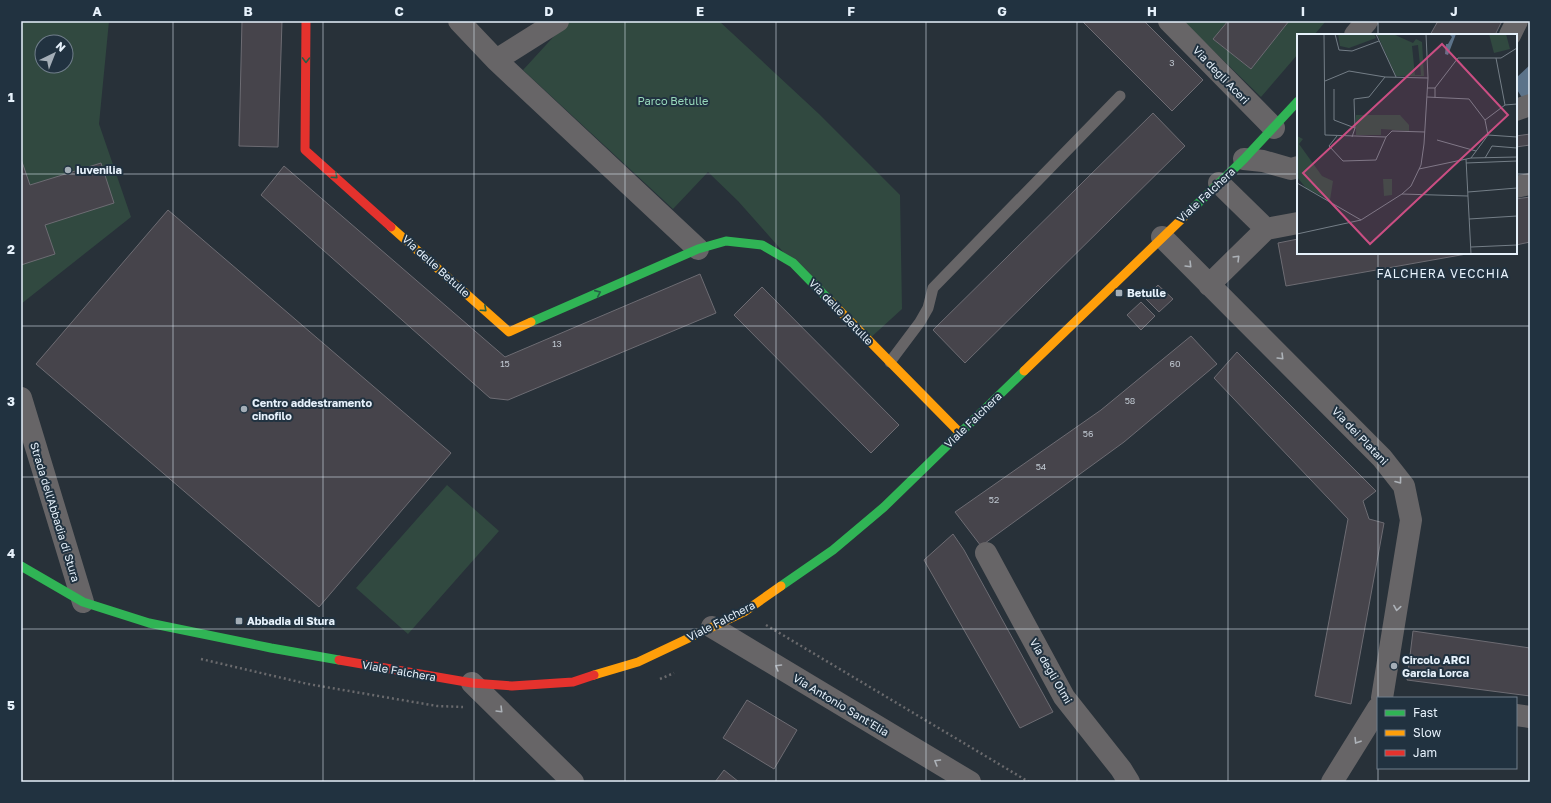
<svg xmlns="http://www.w3.org/2000/svg" width="1551" height="803" font-family="'Golos Text',sans-serif">
	<style>
		.green { fill: #314940; fill-rule: evenodd }
		.water { fill: #5c738a }
		.building { fill: #46444b; stroke: #6d6c73 }
		.lines { fill: none; stroke-linecap: round; stroke-linejoin: round }
		.path { stroke: #6a6a6d; stroke-width: 2.5; stroke-dasharray: 2 3; stroke-linecap: butt }
		.lane { stroke: #676567; stroke-width: 11 }
		.street { stroke: #676567; stroke-width: 22 }
		.fast { stroke: #30b455; stroke-width: 9 }
		.slow { stroke: #ff9f0a; stroke-width: 9 }
		.jam { stroke: #e5322d; stroke-width: 9 }
		.oneway { stroke: #266047 }
		.oneway2 { stroke: #adb2b8 }
		.grid { fill: none; stroke: #e6f1fb; stroke-width: 1; stroke-opacity: 0.55 }
		.poi-dot { fill: #a4aeb7; stroke: #213240; stroke-width: 1.5 }
		.labels { text-anchor: middle; stroke-width: 4; stroke-linejoin: round; paint-order: stroke }
		.number-label { font-size: 9px; fill: #bec6cf }
		.street-label { font-size: 11px; fill: #e6f1fb; stroke: #213240 }
		.park-label { font-size: 11px; fill: #98d9bb; stroke: #213240 }
		.poi-label { font-size: 11px; font-weight: bold; fill: #e6f1fb; stroke: #213240; text-anchor: start }
		.neighbourhood-label { font-size: 12px; letter-spacing: 1px; fill: #e6f1fb; stroke: #213240 }
		.inset-road { fill: none; stroke: #747e87; stroke-width: 1 }
		.view { fill: #cb4e83; fill-opacity: 0.15; stroke: #cb4e83; stroke-width: 2 }
		.inset-edge { fill: none; stroke: #e6f1fb; stroke-width: 2 }
		.neatline { fill: none; stroke: #e6f1fb; stroke-width: 1.5 }
		.grid-label { font-size: 13px; text-anchor: middle; font-weight: bold; fill: #e6f1fb }
	</style>
	<rect width="100%" height="100%" fill="#283139"/>
	<!-- green -->
	<path class="green" d="M21 21H109L99 124 131 217 21 304ZM42 42H66V66H42Z
		M568 21H719L819 114 900 195 902 309 868 340 793 263 738 201 708 172 673 209 523 70Z
		M1183 21H1228L1213 39 1251 69 1289 21H1326L1314 35H1298V54L1261 97Z
		M447 485 499 531 408 634 356 588Z"/>
	<!-- water -->
	<path class="water" d="M1530 65V105L1527 106 1516 88V78Z"/>
	<!-- building -->
	<path class="building" d="M242 21H282L278 147 239 146Z
		M1082 21H1144L1203 80 1172 111Z
		M1228 21H1289L1251 69 1213 39Z
		M1438 21H1502L1495 35H1430Z
		M1153 113 1185 146 965 363 933 330Z
		M1530 134V145L1516 147V136Z
		M21 159 30 185 101 163 114 203 45 225 55 254 21 265Z
		M284 166 505 357 700 274 716 313 508 400 490 398 261 195Z
		M1530 197V242L1516 245V199Z
		M168 210 451 453 319 607 36 364Z
		M1298 239V253H1472L1286 286 1278 243Z
		M1158 285 1173 299 1159 312 1145 298Z
		M762 287 899 425 871 453 734 315Z
		M1141 302 1155 316 1141 330 1127 315Z
		M1191 336 1217 364 1124 442 981 546 955 512 1101 410Z
		M1237 352 1376 491 1363 501 1369 519 1384 523 1351 704 1315 696 1348 519 1214 378Z
		M953 534 964 550 1053 712 1020 728 924 560Z
		M1413 631 1530 648V696L1407 680Z
		M747 700 797 730 774 769 723 738Z
		M724 770 739 782H715Z"/>
	<g class="lines">
		<!-- path -->
		<path class="path" d="M766 625 1029 782
			M201 659 308 684 437 706 463 707
			M660 679 674 673"/>
		<!-- lane -->
		<path class="lane" d="M890 362 920 322 928 308 933 288 1120 96"/>
		<!-- street -->
		<path class="street" d="M459 21 496 60 698 249
			M1169 21 1274 128
			M1355 35 1367 21
			M1510 35 1517 21
			M496 60 558 21
			M1516 110 1530 105
			M1244 159 1263 161 1291 169 1298 167
			M1516 187 1530 184
			M1266 229 1298 223
			M1162 237 1382 458 1404 486 1411 520 1382 698
			M1209 285 1266 229 1219 183
			M21 398 83 602
			M986 553 1064 697 1121 769 1129 782
			M712 627 970 782
			M472 683 573 782
			M1516 715 1530 717
			M1332 782 1378 708"/>
		<!-- fast -->
		<path class="fast" d="M1188 213 1244 159 1298 101
			M531 322 698 249 726 241 762 245 793 263 830 301
			M21 566 83 602 149 623 271 648 339 660
			M781 586 833 550 884 507 1024 371"/>
		<!-- slow -->
		<path class="slow" d="M391 227 509 332 531 322
			M830 301 960 433
			M1024 371 1188 213
			M594 675 638 662 744 612 781 586"/>
		<!-- jam -->
		<path class="jam" d="M306 21 305 150 391 227
			M339 660 472 683 512 686 573 682 594 675"/>
	</g>
	<!-- one-way arrows -->
	<defs><path id="oneway-chevron" d="M-2-3.5L2.5 0L-2 3.5" fill="none" stroke-width="1.6" stroke-linecap="round" stroke-linejoin="round"/></defs>
	<g class="oneway">
		<use href="#oneway-chevron" transform="translate(306 60) rotate(91)"/>
		<use href="#oneway-chevron" transform="translate(335 176) rotate(42)"/>
		<use href="#oneway-chevron" transform="translate(598 293) rotate(-24)"/>
		<use href="#oneway-chevron" transform="translate(484 309) rotate(42)"/>
	</g>
	<g class="oneway2">
		<use href="#oneway-chevron" transform="translate(1237 258) rotate(-45)"/>
		<use href="#oneway-chevron" transform="translate(1189 265) rotate(45)"/>
		<use href="#oneway-chevron" transform="translate(1281 357) rotate(45)"/>
		<use href="#oneway-chevron" transform="translate(1399 481) rotate(53)"/>
		<use href="#oneway-chevron" transform="translate(1397 608) rotate(99)"/>
		<use href="#oneway-chevron" transform="translate(778 667) rotate(-149)"/>
		<use href="#oneway-chevron" transform="translate(500 710) rotate(45)"/>
		<use href="#oneway-chevron" transform="translate(1357 741) rotate(122)"/>
		<use href="#oneway-chevron" transform="translate(937 762) rotate(-149)"/>
	</g>
	<!-- grid -->
	<path class="grid" d="M173 21V782M323 21V782M474 21V782M625 21V782M776 21V782M926 21V782M1077 21V782M1228 21V782M1378 21V35M21 174H1298M1516 174H1530M1378 253V698M21 326H1530M21 477H1530M21 629H1530M1378 768V782"/>
	<!-- markers -->
	<g class="poi-dot">
		<circle cx="68" cy="170" r="4"/>
		<rect x="1115" y="289" width="8" height="8" rx="2"/>
		<circle cx="244" cy="409" r="4"/>
		<rect x="235" y="617" width="8" height="8" rx="2"/>
		<circle cx="1394" cy="666" r="4"/>
	</g>
	<g class="labels">
		<!-- number labels -->
		<g class="number-label">
			<text x="1172" y="66">3</text>
			<text x="557" y="347">13</text>
			<text x="505" y="367">15</text>
			<text x="1175" y="367">60</text>
			<text x="1130" y="404">58</text>
			<text x="1088" y="437">56</text>
			<text x="1041" y="470">54</text>
			<text x="994" y="503">52</text>
		</g>
		<!-- street labels -->
		<g class="street-label">
			<text transform="translate(1221 75) rotate(46)" y="4">Via degli Aceri</text>
			<text transform="translate(1206 195) rotate(-43)" y="4">Viale Falchera</text>
			<text transform="translate(436 266) rotate(42)" y="4">Via delle Betulle</text>
			<text transform="translate(841 312) rotate(46)" y="4">Via delle Betulle</text>
			<text transform="translate(973 420) rotate(-44)" y="4">Viale Falchera</text>
			<text transform="translate(1360 436) rotate(46)" y="4">Via dei Platani</text>
			<text transform="translate(55 512) rotate(73)" y="4">Strada dell'Abbadia di Stura</text>
			<text transform="translate(721 621) rotate(-27)" y="4">Viale Falchera</text>
			<text transform="translate(399 671) rotate(10)" y="4">Viale Falchera</text>
			<text transform="translate(1051 671) rotate(60)" y="4">Via degli Olmi</text>
			<text transform="translate(841 705) rotate(31)" y="4">Via Antonio Sant'Elia</text>
		</g>
		<!-- park labels -->
		<g class="park-label">
			<text x="673" y="105">Parco Betulle</text>
		</g>
		<!-- poi labels -->
		<g class="poi-label">
			<text x="76" y="174">Iuvenilia</text>
			<text x="1127" y="297">Betulle</text>
			<text x="252" y="407">Centro addestramento<tspan x="252" dy="13">cinofilo</tspan></text>
			<text x="247" y="625">Abbadia di Stura</text>
			<text x="1402" y="664">Circolo ARCI<tspan x="1402" dy="13">Garcia Lorca</tspan></text>
		</g>
		<!-- neighbourhood labels -->
		<g class="neighbourhood-label">
			<text x="1443" y="278">FALCHERA VECCHIA</text>
		</g>
	</g>
	<!-- overview -->
	<g transform="translate(1297 34)">
		<rect width="220" height="220" fill="#283139"/>
		<path d="M41 0H77L79 4 52 14 43 12ZM80 0H96L116 9 119 5 125 8 127 42H99ZM121 11 124 41H118L115 12ZM192 0H209L213 15 197 19ZM59 81H103L112 91V97L84 95V101H59ZM0 102 6 105 2 110 25 142 36 147 33 166 9 154 0 143ZM86 145H95V161L87 162Z" fill="#314940" fill-rule="evenodd"/>
		<path d="M159 0 151 21 148 20 149 10H151L155 3 153 1Z" fill="#5c738a"/>
		<path class="inset-road" d="M27 0 28 101 89 103M38 0 42 16 55 17 82 7M79 0 99 43M28 47 52 37 88 43 131 44M130 54H138V64M138 54 161 24H204L220 14M37 55V86L58 94 55 103M130 63 172 65 188 86 191 101M208 71 220 70M188 86 208 71 199 24M58 94 57 65 72 63 88 43M40 102 32 112 46 127 79 126 89 103 95 97 128 98M140 106 179 117M174 124 191 101 220 103M188 124 195 112 220 114M169 125 174 220M169 129 220 127M122 135 174 124 220 123M0 149 64 186M171 158 220 154M105 160 171 162M172 185 220 182M0 200 64 186 105 160 114 152 124 131 127 110 131 44 129 0M174 213 220 211"/>
		<path class="view" d="M145 10 211 81 73 210 6 139Z"/>
		<rect width="220" height="220" class="inset-edge"/>
	</g>
	<!-- border -->
	<rect width="1551" height="803" fill="none" stroke="#213240" stroke-width="44"/>
	<!-- legend -->
	<rect x="1377" y="697" width="140" height="72" fill="#213240" stroke="#707e8b"/>
	<rect x="1385" y="710" width="20" height="6" fill="#30b455" stroke="#707e8b"/>
	<text x="1413" y="717" font-size="12" fill="#e6f1fb">Fast</text>
	<rect x="1385" y="730" width="20" height="6" fill="#ff9f0a" stroke="#707e8b"/>
	<text x="1413" y="737" font-size="12" fill="#e6f1fb">Slow</text>
	<rect x="1385" y="750" width="20" height="6" fill="#e5322d" stroke="#707e8b"/>
	<text x="1413" y="757" font-size="12" fill="#e6f1fb">Jam</text>
	<!-- north arrow -->
	<g transform="translate(54 54) rotate(43)"><circle r="19" fill="#213240" stroke="#707e8b"/>
	<path d="M0-3L7 15L0 10L-7 15Z" fill="#a4aeb7"/>
	<text y="-6" font-size="11" font-weight="bold" text-anchor="middle" fill="#e6f1fb">N</text>
	</g>
	<rect x="22" y="22" width="1507" height="759" class="neatline"/>
	<g class="grid-label">
		<text x="97" y="16">A</text>
		<text x="248" y="16">B</text>
		<text x="399" y="16">C</text>
		<text x="549" y="16">D</text>
		<text x="700" y="16">E</text>
		<text x="851" y="16">F</text>
		<text x="1002" y="16">G</text>
		<text x="1152" y="16">H</text>
		<text x="1303" y="16">I</text>
		<text x="1454" y="16">J</text>
		<text x="11" y="102">1</text>
		<text x="11" y="254">2</text>
		<text x="11" y="406">3</text>
		<text x="11" y="558">4</text>
		<text x="11" y="710">5</text>
	</g>
</svg>
